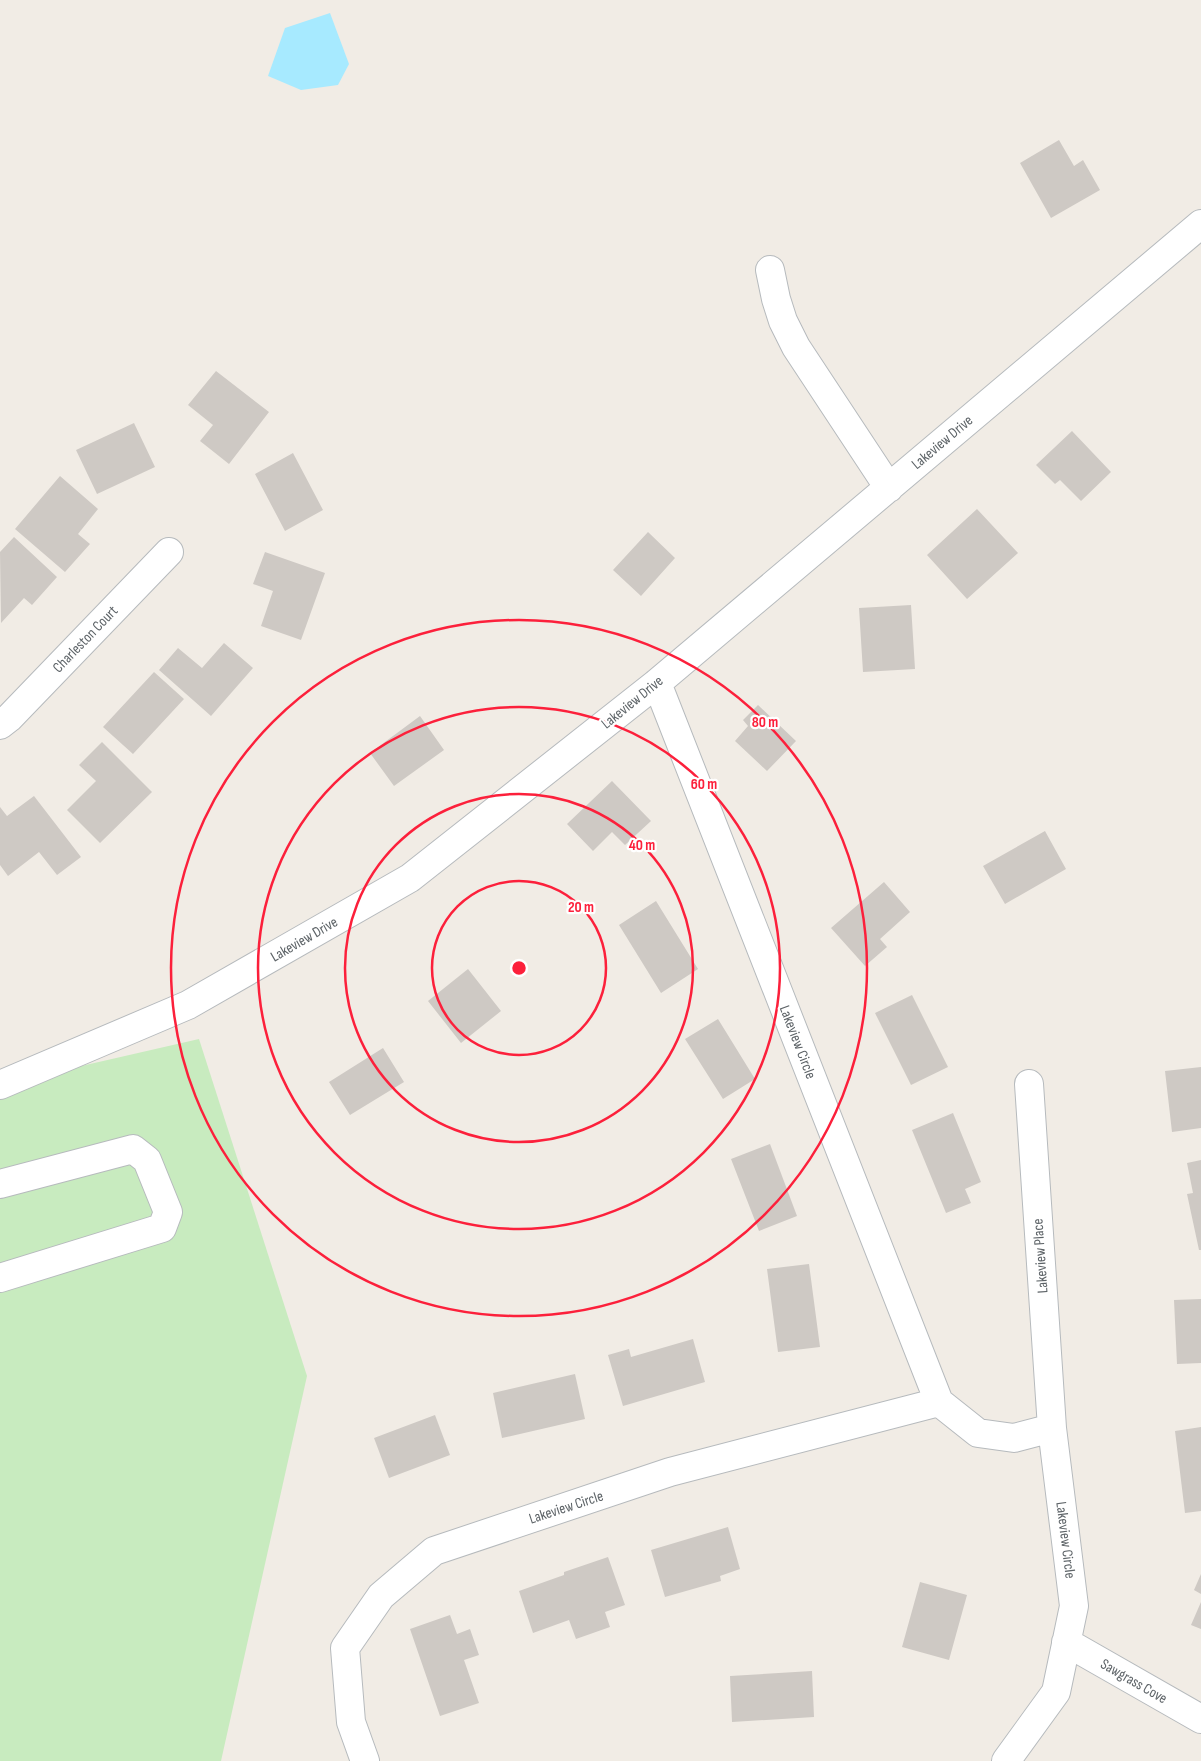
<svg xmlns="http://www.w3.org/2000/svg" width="1201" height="1761" font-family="'Sofia Sans Condensed',sans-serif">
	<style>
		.green { fill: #c8ebbf }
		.water { fill: #a7eaff }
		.building { fill: #cec9c4 }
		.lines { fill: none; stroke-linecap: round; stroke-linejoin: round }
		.minor-casing { stroke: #b6babd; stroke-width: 30 }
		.minor { stroke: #fff; stroke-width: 28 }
		.ring { fill: none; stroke: #fc203b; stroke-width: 2.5 }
		.labels { text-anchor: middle; stroke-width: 4.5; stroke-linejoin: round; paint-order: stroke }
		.street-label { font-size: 15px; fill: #5d6367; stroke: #fff }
		.centre { fill: #fc203b; stroke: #fff; stroke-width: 2.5 }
		.ring-label { font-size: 15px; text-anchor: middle; font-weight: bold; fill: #fc203b; stroke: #fff; stroke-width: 4.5; stroke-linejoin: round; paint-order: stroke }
	</style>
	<rect width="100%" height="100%" fill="#f1ece5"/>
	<!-- green -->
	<path class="green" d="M199 1039 307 1376 221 1761H0V1089L29 1078Z"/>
	<!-- water -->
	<path class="water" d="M330 13 349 64 338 85 301 90 268 76 285 28Z"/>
	<!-- building -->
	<path class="building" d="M1059 140 1074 166 1083 160 1100 190 1051 218 1020 163Z
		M216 371 269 412 229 464 200 441 213 425 188 405Z
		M134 423 155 467 97 494 76 450Z
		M1072 431 1111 472 1081 501 1060 480 1055 484 1036 465Z
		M293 453 323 510 285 531 255 474Z
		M60 476 98 509 78 534 90 544 65 572 15 529Z
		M977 509 1018 553 967 599 927 555Z
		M648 532 675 558 641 596 613 570Z
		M14 537 57 577 32 605 24 598 1 623 0 552Z
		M265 552 325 573 301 640 261 626 273 591 253 584Z
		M911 605 915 669 863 672 859 608Z
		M224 643 253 668 211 716 159 670 178 648 202 668Z
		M154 672 184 699 133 754 103 727Z
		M758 705 796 741 767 771 735 741 748 726 743 720Z
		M420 716 444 750 394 786 370 753Z
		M102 742 152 792 100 843 67 810 96 781 79 765Z
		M612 781 651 821 625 845 612 832 593 851 567 824Z
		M34 796 81 857 57 875 39 852 8 876 0 865V807L7 816Z
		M1045 831 1066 869 1005 904 983 866Z
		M884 882 910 912 880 939 887 947 865 966 831 928Z
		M656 901 698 969 661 993 619 925Z
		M468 969 501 1011 461 1043 428 1001Z
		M912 995 948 1067 911 1085 875 1013Z
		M718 1019 755 1079 723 1099 685 1039Z
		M383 1048 404 1082 350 1115 329 1082Z
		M1201 1067V1128L1172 1132 1165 1071Z
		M953 1113 981 1182 965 1189 971 1203 946 1213 912 1130Z
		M770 1144 797 1216 759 1231 731 1159Z
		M1201 1160V1250H1199L1187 1194 1193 1193 1187 1163Z
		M809 1264 820 1347 778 1352 767 1269Z
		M1201 1299V1363L1177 1364 1174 1300Z
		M693 1339 705 1382 623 1406 608 1355 629 1349 631 1357Z
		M575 1374 585 1419 502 1438 493 1393Z
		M435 1415 450 1455 389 1478 374 1438Z
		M1201 1427V1511L1185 1513 1175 1431Z
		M728 1527 740 1569 720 1576 721 1581 665 1597 651 1550Z
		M608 1557 625 1605 605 1612 610 1627 576 1639 569 1620 533 1633 519 1591 564 1575V1572Z
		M1201 1574V1594L1194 1590Z
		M920 1582 967 1595 949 1660 902 1647Z
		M1201 1602V1629L1191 1625Z
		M450 1615 457 1634 470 1629 479 1655 464 1660 479 1703 440 1716 410 1629Z
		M812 1671 814 1717 732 1722 730 1676Z"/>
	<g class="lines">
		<!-- minor casing -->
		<g class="minor-casing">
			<path id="minor" d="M770 270 776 299 783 321 796 347 889 488
				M657 683 939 1402 978 1433 1014 1438 1052 1428
				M0 725 9 718 169 552
				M0 1085 188 1005 410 878 657 683 1201 224
				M0 1184 133 1149 147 1160 168 1212 162 1228 0 1278
				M1066 1642 1201 1719
				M365 1761 351 1722 345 1648 381 1596 434 1551 670 1472 939 1402
				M1006 1761 1056 1692 1074 1606 1052 1428 1029 1084"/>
		</g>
		<!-- minor -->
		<use href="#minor" class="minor"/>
	</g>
	<!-- distance rings -->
	<g class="ring">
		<circle cx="519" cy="968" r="87"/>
		<circle cx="519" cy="968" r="174"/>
		<circle cx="519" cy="968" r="261"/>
		<circle cx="519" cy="968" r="348"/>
	</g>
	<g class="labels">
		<!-- street labels -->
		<g class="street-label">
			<text transform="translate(942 442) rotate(-40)" y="5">Lakeview Drive</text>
			<text transform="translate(85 639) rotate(-46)" y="5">Charleston Court</text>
			<text transform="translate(632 702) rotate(-39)" y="5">Lakeview Drive</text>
			<text transform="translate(304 939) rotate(-30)" y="5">Lakeview Drive</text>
			<text transform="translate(798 1042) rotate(69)" y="5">Lakeview Circle</text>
			<text transform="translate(1040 1256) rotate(-94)" y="5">Lakeview Place</text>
			<text transform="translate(566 1507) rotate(-18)" y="5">Lakeview Circle</text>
			<text transform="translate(1066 1540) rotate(83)" y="5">Lakeview Circle</text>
			<text transform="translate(1134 1681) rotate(30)" y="5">Sawgrass Cove</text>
		</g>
	</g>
	<circle cx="519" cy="968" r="8" class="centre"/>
	<g class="ring-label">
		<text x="765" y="727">80 m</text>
		<text x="704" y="789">60 m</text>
		<text x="642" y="850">40 m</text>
		<text x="581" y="912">20 m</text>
	</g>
</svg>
